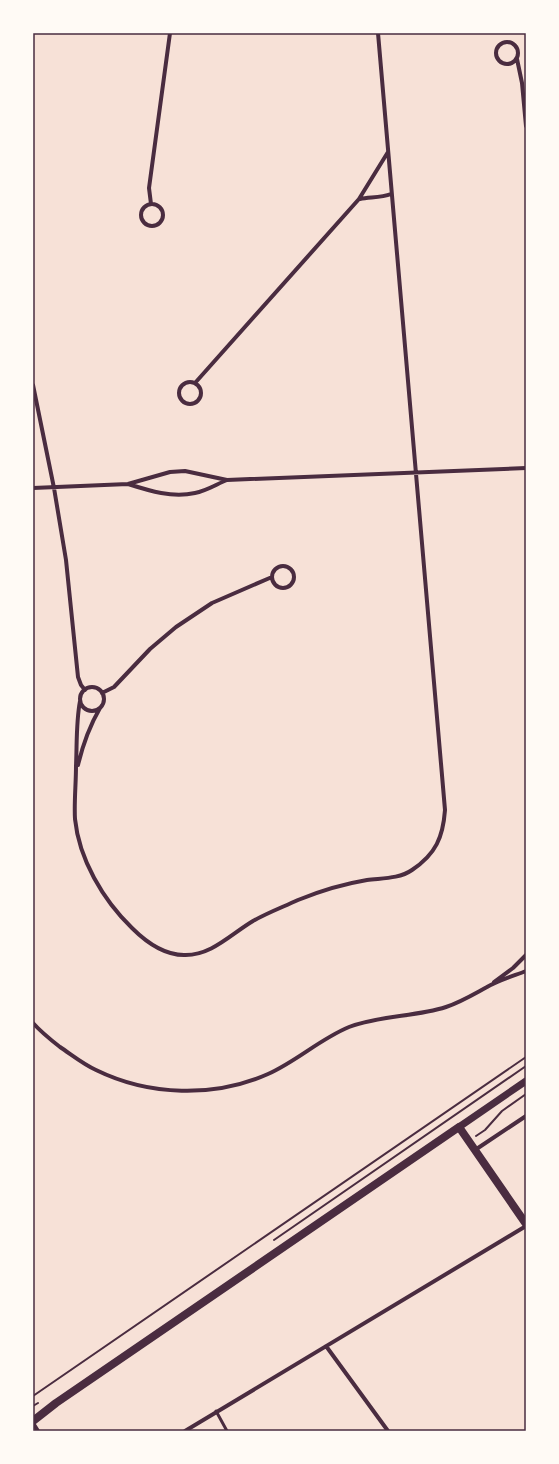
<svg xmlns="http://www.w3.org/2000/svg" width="559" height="1464" font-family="Cabin,sans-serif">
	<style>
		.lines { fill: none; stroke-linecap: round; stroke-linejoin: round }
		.path { stroke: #4a2c40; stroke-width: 2 }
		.service { stroke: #4a2c40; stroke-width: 3 }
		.minor { stroke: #4a2c40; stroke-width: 4 }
		.tertiary { stroke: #4a2c40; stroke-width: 7 }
		.secondary { stroke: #4a2c40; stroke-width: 8 }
		.neatline { fill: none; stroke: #4a2c40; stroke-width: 1.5 }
	</style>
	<rect width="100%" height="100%" fill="#f7e1d7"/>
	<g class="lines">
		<!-- path -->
		<path class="path" d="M476 1136 485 1130 502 1111 526 1094
			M274 1240 526 1066
			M33 1396 526 1057
			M33 1406 38 1403"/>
		<!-- service -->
		<path class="service" d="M216 1411 227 1431"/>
		<!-- minor -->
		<path class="minor" d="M496 53a11 11 0 1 1 22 0a11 11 0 1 1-22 0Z
			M517 59 522 83 526 126
			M360 199C370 197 381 198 391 194
			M141 215a11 11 0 1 1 22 0a11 11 0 1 1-22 0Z
			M151 204 149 188 170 33
			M179 393a11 11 0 1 1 22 0a11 11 0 1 1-22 0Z
			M195 383 359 199 388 152
			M33 385 54 488 66 560 78 677 81 685 85 690
			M128 484C150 491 172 498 195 493 206 491 217 484 227 480
			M33 488 128 484 170 472 185 471 227 480 526 468
			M272 577a11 11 0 1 1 22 0a11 11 0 1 1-22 0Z
			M80 699a12 12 0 1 1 24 0a12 12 0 1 1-24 0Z
			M102 693 114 687 150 649 176 627 212 603 272 577
			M80 701C76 722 77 744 76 766 76 784 74 802 75 819 79 859 103 900 132 928 145 941 164 955 184 955 211 956 231 934 253 921 267 913 283 907 298 900 320 891 343 884 367 880 382 878 399 879 412 870 436 854 443 837 445 810L378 33
			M78 765C83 744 89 727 100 708
			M494 982 513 968 526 955
			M33 1023C41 1032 51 1040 60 1047 72 1055 83 1064 96 1070 149 1096 214 1098 268 1074 297 1061 320 1039 349 1027 381 1015 415 1017 446 1007 461 1002 474 994 487 987 499 980 513 976 526 971
			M475 1150 526 1116
			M326 1346 388 1431
			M33 1423 38 1431
			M185 1431 526 1226"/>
		<!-- tertiary -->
		<path class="tertiary" d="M459 1127 526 1081"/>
		<!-- secondary -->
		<path class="secondary" d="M33 1421 56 1403 459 1127 526 1224"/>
	</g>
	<!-- border -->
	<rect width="559" height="1464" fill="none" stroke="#fffaf5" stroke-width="68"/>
	<rect x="34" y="34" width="491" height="1396" class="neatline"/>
</svg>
